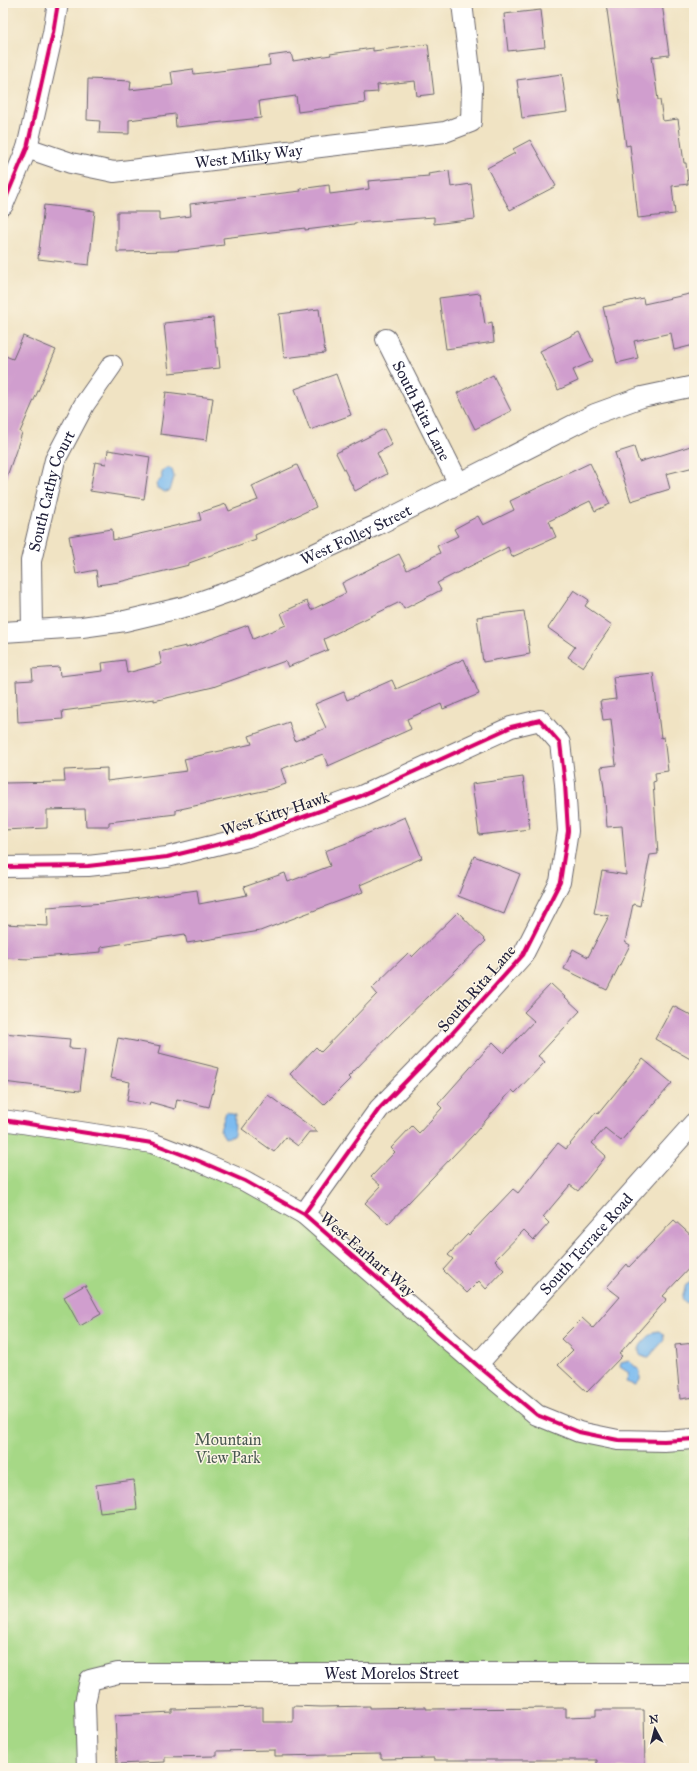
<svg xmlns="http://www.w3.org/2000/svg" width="697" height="1771" font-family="'IM FELL Great Primer',serif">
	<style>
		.green { fill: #a6d886; stroke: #647d60 }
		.water { fill: #7cbbf0; stroke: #4f6e96 }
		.building { fill: #d09ece }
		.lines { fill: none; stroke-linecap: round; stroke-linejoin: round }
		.minor-casing { stroke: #6a666b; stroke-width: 22 }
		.minor { stroke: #fff; stroke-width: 20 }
		.cycleway-casing { stroke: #fcf5e5; stroke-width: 6 }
		.cycleway { stroke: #d6006c; stroke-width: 4 }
		.labels { text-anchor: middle; stroke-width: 3; stroke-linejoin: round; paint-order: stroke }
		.street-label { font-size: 16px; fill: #22223b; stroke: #fcf5e5 }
		.park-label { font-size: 16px; fill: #4a5952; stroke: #fcf5e5 }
	</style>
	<rect width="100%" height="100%" fill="#fcf5e5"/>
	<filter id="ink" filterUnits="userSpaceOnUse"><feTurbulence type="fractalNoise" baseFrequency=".025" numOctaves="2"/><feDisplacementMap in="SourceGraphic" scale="8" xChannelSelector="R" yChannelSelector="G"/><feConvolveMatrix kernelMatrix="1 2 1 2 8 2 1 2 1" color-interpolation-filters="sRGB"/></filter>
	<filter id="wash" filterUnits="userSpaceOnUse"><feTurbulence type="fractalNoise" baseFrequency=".012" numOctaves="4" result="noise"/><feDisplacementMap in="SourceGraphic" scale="16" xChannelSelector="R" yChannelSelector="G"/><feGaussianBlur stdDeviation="0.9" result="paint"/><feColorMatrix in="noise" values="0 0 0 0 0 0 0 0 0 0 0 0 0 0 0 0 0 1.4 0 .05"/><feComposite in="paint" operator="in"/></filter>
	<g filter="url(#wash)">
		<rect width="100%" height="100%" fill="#f0e3c3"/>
		<!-- green -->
		<path class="green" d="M3 1120 152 1143 304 1214 477 1365 579 1432 694 1439V1673L90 1681 87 1768H3Z"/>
		<!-- water -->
		<path class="water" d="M168 468 172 469 174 477 170 491 165 492 157 488 156 484 162 478 161 471Z
			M226 1112 235 1115C234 1121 236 1132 233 1136L225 1138 220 1130Z
			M694 1274V1301L686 1303 682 1298 686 1284 691 1281 690 1276Z
			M659 1331 663 1334 664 1340 649 1357 641 1356C634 1347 647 1339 653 1332Z
			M629 1361 640 1371V1380L636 1385 626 1382 629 1373 620 1367 621 1363Z"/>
		<g id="blocks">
			<!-- building -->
			<path class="building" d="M606 3H662L669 55 652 57 658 100H660L663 121 678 119 684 163H686L688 184 672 186 675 214 638 218 630 145 626 146Z
				M541 10 545 47 508 51 504 14Z
				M428 44 434 94 417 96 415 81 377 85 378 92 364 93 365 103 298 112 296 96 259 101 261 118 176 127 175 114 129 120V134L99 133 100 121 87 120 88 79 131 81 130 90 173 85 171 72 193 69 194 74 270 65 269 56 291 53 293 61 331 55 330 54 373 48V51Z
				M562 74 567 112 522 118 517 80Z
				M530 140 556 186 510 210 487 168 515 153 513 149Z
				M449 171 451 187 471 184 475 219 434 224V217L354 223V224L305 230V228L223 238 224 245 174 251 117 252V212H159V220L191 216 190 204 301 191 300 189 329 185 330 194 369 189 368 181 429 176 428 174Z
				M44 205 95 211 89 265 38 259Z
				M480 293 485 324 492 322 494 342 446 349 439 298Z
				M694 293V345L674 350 671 333 634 341 638 358 617 363 603 307 643 298 644 304Z
				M319 309 325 353 284 358 279 314Z
				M213 318 216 348H218L220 368 169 373 164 323Z
				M579 332 593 361 573 370 578 381 558 390 540 351Z
				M23 336 56 350 20 432 22 433 5 482H3V355L13 359Z
				M336 374 351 415 310 430 295 389Z
				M493 375 511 411 475 429 457 393Z
				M166 392 213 398 207 440 160 434Z
				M384 429 392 445 377 453 387 474 355 491 336 453Z
				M694 445V467L666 474 670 489 631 501 615 453 634 447 639 462Z
				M108 450 150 457 144 499 90 491 95 462 106 464Z
				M590 463 610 504 595 511 590 501 549 521 556 537 512 557 508 547 437 583 441 590 404 609 400 602 324 639 328 650 288 667 285 661 213 687 154 701V699L62 711 63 719 18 722 16 681 33 680 32 669 59 667 60 676 103 671 102 663 125 660 127 673 162 664 159 652 186 646V648L248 625 253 639 286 625 281 613 307 601 311 610 346 593 342 583 399 554 407 570 440 553 437 546 458 536 454 529 478 516 483 525 514 510 510 501Z
				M297 465 316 507 255 535 256 539 189 563V565L119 582 98 585 96 570 76 574 69 536 112 529 113 540 201 520 199 513 226 504 229 511 258 500 252 486Z
				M574 590 589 600 585 606 612 625 583 667 568 657 575 647 548 628Z
				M524 611 530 654 483 662 477 617Z
				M464 659 479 694 443 709 441 704 407 719 411 729 328 766 323 754 281 769 286 784 267 790 176 810V814L109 822V826H86L85 809 47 810V828L3 830V783L65 782 64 770 107 768V781L187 771 184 759 252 744 249 736 289 722 295 741 326 728 315 704 344 692 347 700 392 680 396 689Z
				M653 673 661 738 664 737 668 771 655 773 656 781 653 782 658 854 650 855 640 906 633 904 625 942 630 945 607 990 564 969 573 949 588 957 609 916 594 913 602 871 626 875 622 826 607 827 604 788 601 767 616 765 611 719 603 720 600 701 616 699 613 677Z
				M523 777 530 829 479 835 472 784Z
				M405 817 422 858 360 885 363 892 260 931 187 943 185 934 101 947V952L31 958V959L3 958V924L48 926 47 907 104 903 197 890 199 904 247 895 244 887 285 873 288 882 330 866 325 851 355 840V839Z
				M474 856 520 874 504 914 458 896Z
				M458 912 486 941 401 1023 348 1077 350 1079 324 1105 290 1074 316 1047 321 1052 377 994 372 988 408 953 412 957Z
				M551 984 580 1011 538 1056 545 1062 515 1093 512 1090 473 1135 388 1224 365 1203 381 1186 371 1177 395 1152 391 1148 412 1126 419 1133 442 1108 438 1104 493 1042 504 1053 534 1021 524 1012Z
				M673 1006 694 1017V1061L655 1039Z
				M3 1033 70 1039 69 1048 85 1049 80 1091 3 1082Z
				M118 1038 161 1046 159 1053 219 1068 209 1107 177 1099 175 1109 150 1102 149 1105 127 1101 130 1082 110 1078Z
				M643 1059 672 1083 644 1116 643 1115 621 1141 605 1128 592 1143 606 1156 578 1191 570 1185 543 1217 549 1223 534 1240 524 1230 495 1260 504 1270 486 1289 479 1281 467 1293 443 1270 453 1259 448 1255 468 1234 469 1235 513 1189 518 1193 558 1143 566 1149 596 1112 598 1114Z
				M268 1095 318 1132H309L298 1146 286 1137 274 1152 242 1129Z
				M674 1220 694 1238V1263L663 1296 667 1299 619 1354 622 1356 587 1392 558 1365 573 1350 561 1339 582 1318 593 1328 620 1297 607 1287 627 1264 629 1267Z
				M85 1285 101 1314 80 1326 64 1297Z
				M694 1343V1397L680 1399 675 1345Z
				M134 1480 137 1509 100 1513 96 1485Z
				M293 1706 321 1707 370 1706V1708L426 1707V1709L566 1708V1717L596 1716V1710H644L645 1768H597V1760H434V1758L381 1759V1754L275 1756V1750L217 1751V1756L165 1757V1762L117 1764 115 1715 172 1712V1709L263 1707V1722H293Z"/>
		</g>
	</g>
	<g filter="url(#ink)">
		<use href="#blocks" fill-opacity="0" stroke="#6a666b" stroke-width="1"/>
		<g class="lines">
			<!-- minor casing -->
			<g class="minor-casing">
				<g id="minor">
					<path id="s1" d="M27 148 71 163 114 172 445 132 471 122 472 87 462 3"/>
					<path d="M3 205 27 148 53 33 58 3"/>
					<path id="s2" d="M386 339 458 482"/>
					<path id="s3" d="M32 630 31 561 55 460 84 405 112 365"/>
					<path id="s4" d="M3 632 82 627 125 621 188 606 245 586 381 523 595 414 642 397 694 386"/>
					<path d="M3 867 88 866 167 857 248 837 361 796 511 727 540 720 560 743 565 784 568 831 560 882 523 955 448 1038 379 1109 304 1214"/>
					<path d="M3 1120 152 1143 199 1161 245 1181 304 1214 477 1365 537 1415 579 1432 618 1440 664 1441 694 1439"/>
					<path id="s5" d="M477 1365 694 1123"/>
					<path id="s6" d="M87 1768 85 1703 90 1680 118 1673H694"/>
				</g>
			</g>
			<!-- minor -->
			<use href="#minor" class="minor"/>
			<!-- cycleway casing -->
			<g class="cycleway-casing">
				<path id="cycleway" d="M3 205 27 148 53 33 58 3
					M3 867 88 866 167 857 248 837 361 796 511 727 540 720 560 743 565 784 568 831 560 882 523 955 448 1038 379 1109 304 1214
					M3 1120 152 1143 199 1161 245 1181 304 1214 477 1365 537 1415 579 1432 618 1440 664 1441 694 1439"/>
			</g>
			<!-- cycleway -->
			<use href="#cycleway" class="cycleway"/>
		</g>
	</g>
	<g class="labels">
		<!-- street labels -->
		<g class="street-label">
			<text dy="6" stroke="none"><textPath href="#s1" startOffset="226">West Milky Way</textPath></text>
			<text dy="6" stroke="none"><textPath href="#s2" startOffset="80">South Rita Lane</textPath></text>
			<text dy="6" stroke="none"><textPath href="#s3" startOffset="142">South Cathy Court</textPath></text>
			<text dy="6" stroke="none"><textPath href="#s4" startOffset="370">West Folley Street</textPath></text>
			<text transform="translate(275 813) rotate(-18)" y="6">West Kitty Hawk</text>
			<text transform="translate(476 988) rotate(-49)" y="6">South Rita Lane</text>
			<text dy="6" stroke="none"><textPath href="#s5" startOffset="163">South Terrace Road</textPath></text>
			<text transform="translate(368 1254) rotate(41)" y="6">West Earhart Way</text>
			<text dy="6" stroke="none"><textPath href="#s6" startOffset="391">West Morelos Street</textPath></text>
		</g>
		<!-- park labels -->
		<g class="park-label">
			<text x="228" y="1445">Mountain<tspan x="228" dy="18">View Park</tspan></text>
		</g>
	</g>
	<!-- margin -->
	<rect width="697" height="1771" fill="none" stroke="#fcf5e5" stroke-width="16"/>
	<!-- north arrow -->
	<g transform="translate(655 1729) rotate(353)" stroke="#fcf5e5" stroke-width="3" paint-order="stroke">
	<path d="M0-3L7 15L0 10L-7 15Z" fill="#22223b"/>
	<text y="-6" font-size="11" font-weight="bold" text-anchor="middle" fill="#22223b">N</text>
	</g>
</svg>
